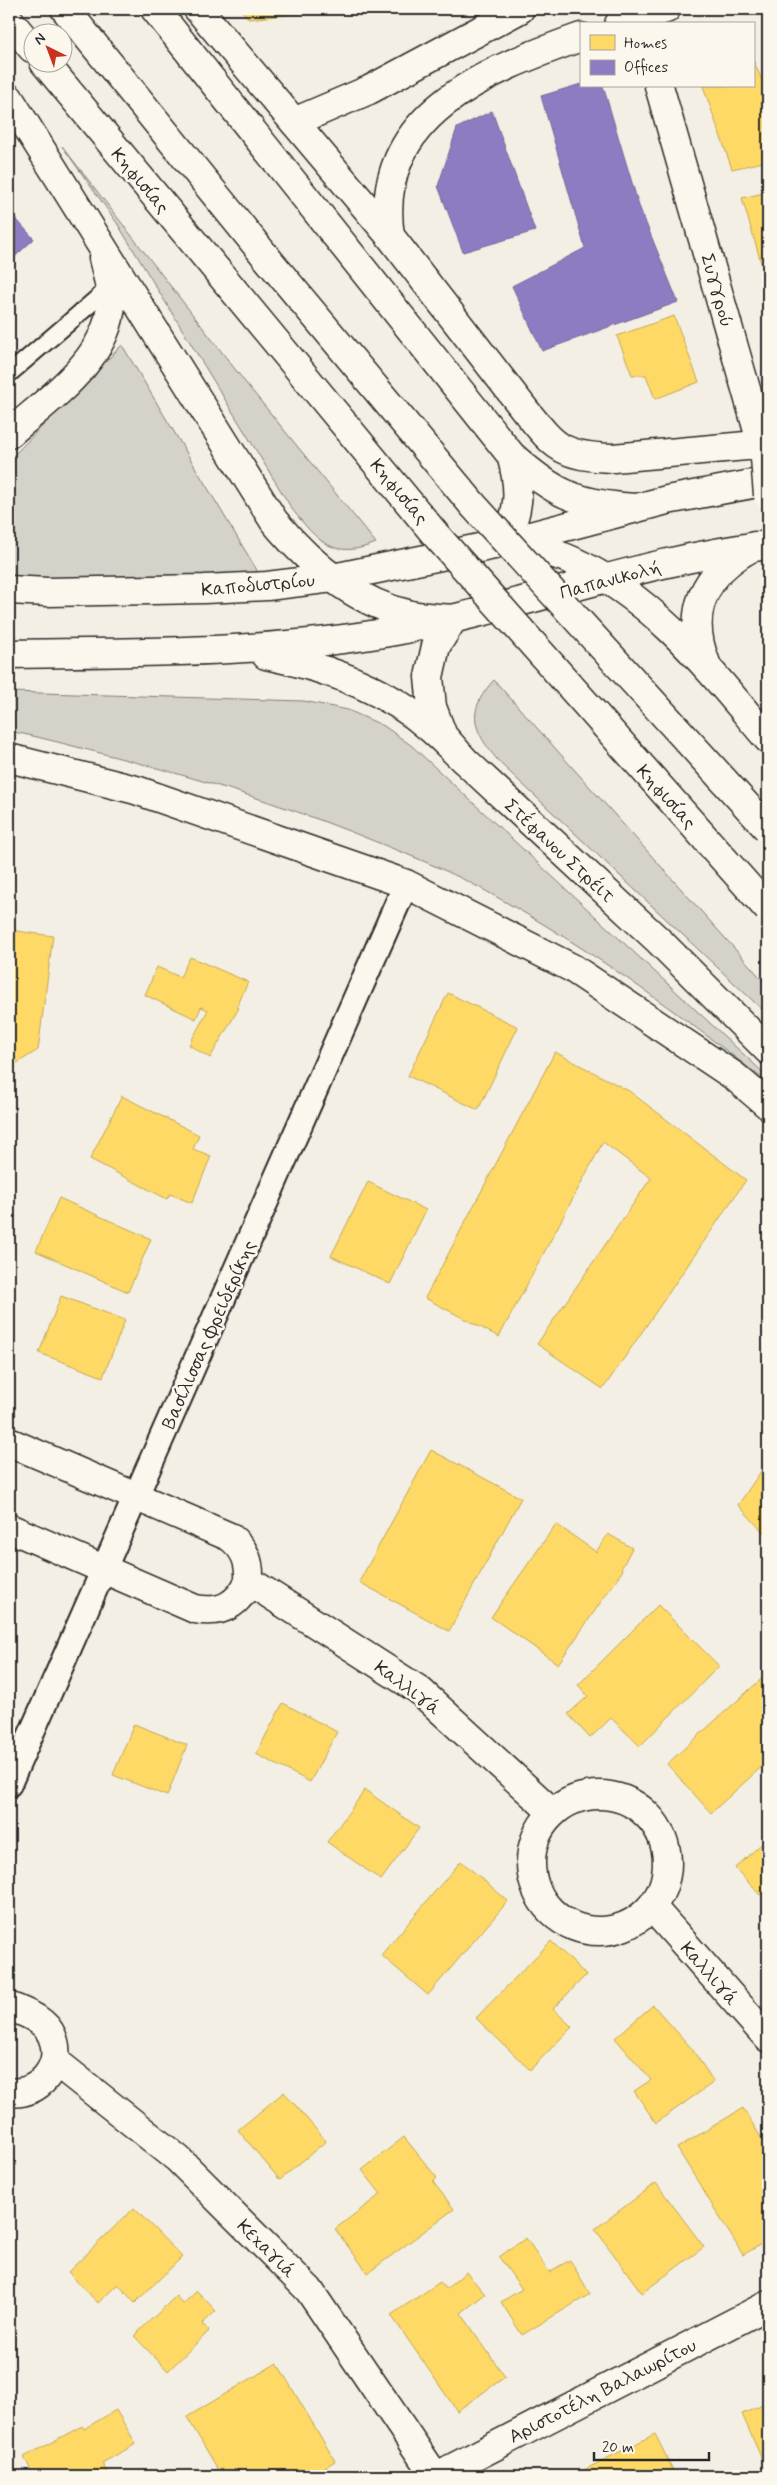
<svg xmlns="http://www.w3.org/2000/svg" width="777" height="2485" font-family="Mynerve,sans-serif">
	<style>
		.green { fill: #d5d2c9; stroke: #807e7a }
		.homes { fill: #ffd966; stroke: #bfa554 }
		.offices { fill: #8e7cc3; stroke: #706495 }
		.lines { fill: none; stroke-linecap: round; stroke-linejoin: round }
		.service-casing { stroke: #2b2b2b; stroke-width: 20 }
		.pedestrian-casing { stroke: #2b2b2b; stroke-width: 28 }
		.minor-casing { stroke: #2b2b2b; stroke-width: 31 }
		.tertiary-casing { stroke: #2b2b2b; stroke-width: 31 }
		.secondary-casing { stroke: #2b2b2b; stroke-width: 31 }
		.primary-casing { stroke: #2b2b2b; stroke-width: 31 }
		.service { stroke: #fbf7ec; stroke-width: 16 }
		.pedestrian { stroke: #fbf7ec; stroke-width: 24 }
		.minor { stroke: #fbf7ec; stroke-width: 28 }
		.tertiary { stroke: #fbf7ec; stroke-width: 28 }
		.secondary { stroke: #fbf7ec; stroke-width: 28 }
		.primary { stroke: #fbf7ec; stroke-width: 28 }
		.tertiary-bridge-casing { stroke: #2b2b2b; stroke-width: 31; stroke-linecap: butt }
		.primary-bridge-casing { stroke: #2b2b2b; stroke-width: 31; stroke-linecap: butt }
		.tertiary-bridge { stroke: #fbf7ec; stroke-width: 28 }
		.primary-bridge { stroke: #fbf7ec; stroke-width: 28 }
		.labels { text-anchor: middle; stroke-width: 5; stroke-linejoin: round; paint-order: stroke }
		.street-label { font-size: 19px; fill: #2b2b2b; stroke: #fbf7ec }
	</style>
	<rect width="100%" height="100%" fill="#f3efe4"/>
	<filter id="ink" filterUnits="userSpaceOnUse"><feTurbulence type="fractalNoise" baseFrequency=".02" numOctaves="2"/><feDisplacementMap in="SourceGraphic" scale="10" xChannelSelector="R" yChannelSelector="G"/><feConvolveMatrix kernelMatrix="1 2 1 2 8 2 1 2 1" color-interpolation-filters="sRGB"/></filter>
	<g filter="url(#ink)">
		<!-- green -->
		<path class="green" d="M62 146 245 382 376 543C333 560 318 542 292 509L117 223Z
			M122 345 261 577 9 579V460Z
			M494 680 768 986V1015L500 763C474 732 464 713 494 680Z
			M9 692 304 701 348 710 384 726 412 746 768 1077V1083C678 1012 585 945 484 890 444 868 401 852 359 835 276 802 191 776 104 754 72 746 41 737 9 731Z"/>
		<!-- homes -->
		<path class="homes" d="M240 9H326V10L249 19Z
			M753 60 768 93V161L732 169 703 86H753Z
			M768 192V275L765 276 742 198Z
			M674 316 699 382 655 399 646 375H632L617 336Z
			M9 930 53 936 38 1050 9 1068Z
			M190 957 248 982 237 1007 239 1008 210 1058 189 1045 208 1010 201 1007 196 1019 145 995 157 967 180 977Z
			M448 993 518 1027 478 1110 408 1076Z
			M555 1052 629 1091 746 1180 603 1389 537 1344 651 1178 603 1142 499 1337 425 1298Z
			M122 1096 199 1135 193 1149 211 1156 192 1203 170 1194 167 1199 90 1159Z
			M368 1182 426 1210 390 1284 331 1256Z
			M59 1198 151 1239 128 1292 36 1251Z
			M61 1296 125 1320 103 1377 39 1353Z
			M431 1450 521 1498 449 1631 359 1582Z
			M768 1461V1537L738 1505Z
			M556 1524 596 1552 608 1534 632 1548 621 1569 623 1570 558 1664 491 1617Z
			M658 1605 719 1666 640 1746 611 1718 590 1738 568 1714 588 1696 578 1685Z
			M768 1673V1761L711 1813 667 1764Z
			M283 1703 337 1732 310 1782 256 1754Z
			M134 1724 187 1745 167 1796 113 1775Z
			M365 1790 419 1828 381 1880 327 1842Z
			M768 1838V1887L760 1895 735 1868Z
			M461 1861 508 1901 428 1995 381 1955Z
			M551 1941 586 1975 553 2009 572 2027 530 2070 476 2018Z
			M653 2005 692 2049 714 2082 656 2123 634 2091 651 2080 615 2038Z
			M284 2092 326 2141 280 2180 238 2130Z
			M743 2108 768 2149V2240L743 2255 677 2148Z
			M404 2137 437 2178 433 2182 454 2209 368 2273 335 2229 381 2194 362 2170Z
			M656 2183 704 2247 642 2293 595 2229Z
			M134 2208 182 2257 135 2303 118 2284 98 2303 68 2272Z
			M526 2238 549 2272 570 2260 590 2294 522 2335 501 2302 522 2289 499 2257Z
			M466 2272 485 2294 461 2313 505 2377 457 2411 391 2315 440 2282 446 2289Z
			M197 2291 216 2311 202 2324 209 2331 168 2371 134 2336 176 2296 183 2304Z
			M277 2363 335 2461 310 2476H222L187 2417Z
			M768 2403V2473L742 2414Z
			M116 2410 136 2444 102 2463 109 2476H34L24 2457 82 2426 84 2429Z
			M655 2434 676 2476H572Z"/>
		<!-- offices -->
		<path class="offices" d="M581 84V86H603L639 206 678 302 542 351 512 286 585 248 541 96Z
			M492 111 535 231 463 252 438 186 457 128Z
			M9 211 34 239 9 262Z"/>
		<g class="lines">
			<!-- service casing -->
			<g class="service-casing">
				<path id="service" d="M9 374 109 288"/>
			</g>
			<!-- pedestrian casing -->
			<g class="pedestrian-casing">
				<path id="pedestrian" d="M9 1784 406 884"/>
			</g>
			<!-- minor casing -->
			<g class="minor-casing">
				<path id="minor" d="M659 86 762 445
					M9 1442 230 1537C245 1549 250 1561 249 1581L419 1690 552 1812
					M9 1528 195 1609C221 1614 238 1605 249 1581
					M531 1863a68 68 0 1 1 136 0a68 68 0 1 1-136 0Z
					M652 1907 768 2038
					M9 2006C25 2013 45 2019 52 2036 65 2065 38 2097 9 2092
					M55 2061 178 2159 309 2290 435 2476
					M437 2476 768 2305"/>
			</g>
			<!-- tertiary casing -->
			<g class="tertiary-casing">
				<path id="tertiary" d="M520 9 369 90 294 122 390 236 525 410C556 448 561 456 613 458L768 444
					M619 24 666 9
					M390 236C372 114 488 70 581 37
					M453 619 436 646 429 677 432 707 443 736 464 760 659 941 768 1050"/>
			</g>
			<!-- secondary casing -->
			<g class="secondary-casing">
				<path id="secondary" d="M9 590 48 592 204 589 267 586 333 578 504 543 667 500 768 481
					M9 654C138 652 267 654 395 631 520 608 642 560 768 545
					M266 655C325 667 385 688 430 728 442 738 453 750 464 760
					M9 758 136 790 406 884 572 968 734 1076 768 1105"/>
			</g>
			<!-- primary casing -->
			<g class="primary-casing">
				<path id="primary" d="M65 9 266 257
					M155 9 511 455C554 494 577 504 635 508
					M198 9 294 122
					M9 20 32 48
					M44 62 230 286
					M9 98 274 521C309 563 356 603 411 615 424 617 439 618 453 619
					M9 434C47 400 109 359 111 303 112 289 106 272 103 258
					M511 455C521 490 520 510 504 543 527 547 551 551 573 561 656 599 711 672 768 739
					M707 666C684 612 704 572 754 546"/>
			</g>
			<!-- service -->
			<use href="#service" class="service"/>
			<!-- pedestrian -->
			<use href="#pedestrian" class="pedestrian"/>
			<!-- minor -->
			<use href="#minor" class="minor"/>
			<!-- tertiary -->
			<use href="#tertiary" class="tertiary"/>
			<!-- secondary -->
			<use href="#secondary" class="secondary"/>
			<!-- primary -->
			<use href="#primary" class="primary"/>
			<!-- tertiary-bridge casing -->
			<g class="tertiary-bridge-casing">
				<path id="tertiary-bridge" d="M765 458 768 495"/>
			</g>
			<!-- primary-bridge casing -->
			<g class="primary-bridge-casing">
				<path id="primary-bridge" d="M266 257 473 505 768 829
					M230 286 435 534 768 909"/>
			</g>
			<!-- tertiary-bridge -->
			<use href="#tertiary-bridge" class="tertiary-bridge"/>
			<!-- primary-bridge -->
			<use href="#primary-bridge" class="primary-bridge"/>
		</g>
	</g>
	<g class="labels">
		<!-- street labels -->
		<g class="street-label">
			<text transform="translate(141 180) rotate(50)" y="7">Κηφισίας</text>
			<text transform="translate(718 290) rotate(74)" y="7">Συγγρού</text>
			<text transform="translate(400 491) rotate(50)" y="7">Κηφισίας</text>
			<text transform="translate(610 579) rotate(-15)" y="7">Παπανικολή</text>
			<text transform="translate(258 584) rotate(-5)" y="7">Καποδιστρίου</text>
			<text transform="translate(667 796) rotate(48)" y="7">Κηφισίας</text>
			<text transform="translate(560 850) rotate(43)" y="7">Στέφανου Στρέιτ</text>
			<text transform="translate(208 1334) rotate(-66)" y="7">Βασίλισσας Φρειδερίκης</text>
			<text transform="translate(408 1687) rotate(37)" y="7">Καλλιγά</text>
			<text transform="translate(710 1973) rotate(49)" y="7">Καλλιγά</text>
			<text transform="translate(267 2248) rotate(45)" y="7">Κεχαγιά</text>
			<text transform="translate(602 2390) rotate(-27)" y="7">Αριστοτέλη Βαλαωρίτου</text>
		</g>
	</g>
	<!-- margin -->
	<rect width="777" height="2485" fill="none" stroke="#fbf7ec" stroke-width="30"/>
	<rect x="15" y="15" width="747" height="2455" fill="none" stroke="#2b2b2b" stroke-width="2" filter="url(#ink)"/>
	<!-- legend -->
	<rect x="580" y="22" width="175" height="65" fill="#fbf7ec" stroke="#a8a59f"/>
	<rect x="590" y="35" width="25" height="15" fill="#ffd966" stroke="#a8a59f"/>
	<text x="624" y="48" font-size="15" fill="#2b2b2b">Homes</text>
	<rect x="590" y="60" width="25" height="15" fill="#8e7cc3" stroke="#a8a59f"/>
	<text x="624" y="72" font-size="15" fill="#2b2b2b">Offices</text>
	<!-- north arrow -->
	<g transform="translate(48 48) rotate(318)"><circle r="24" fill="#fbf7ec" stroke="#a8a59f"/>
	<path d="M0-4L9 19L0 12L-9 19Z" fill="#c8321e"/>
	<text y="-8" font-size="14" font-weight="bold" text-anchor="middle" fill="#2b2b2b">N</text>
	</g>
	<!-- scale -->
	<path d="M594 2452v8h115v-8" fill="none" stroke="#2b2b2b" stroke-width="2.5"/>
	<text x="602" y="2452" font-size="15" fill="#2b2b2b" stroke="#fbf7ec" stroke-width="4" paint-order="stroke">20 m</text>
</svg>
